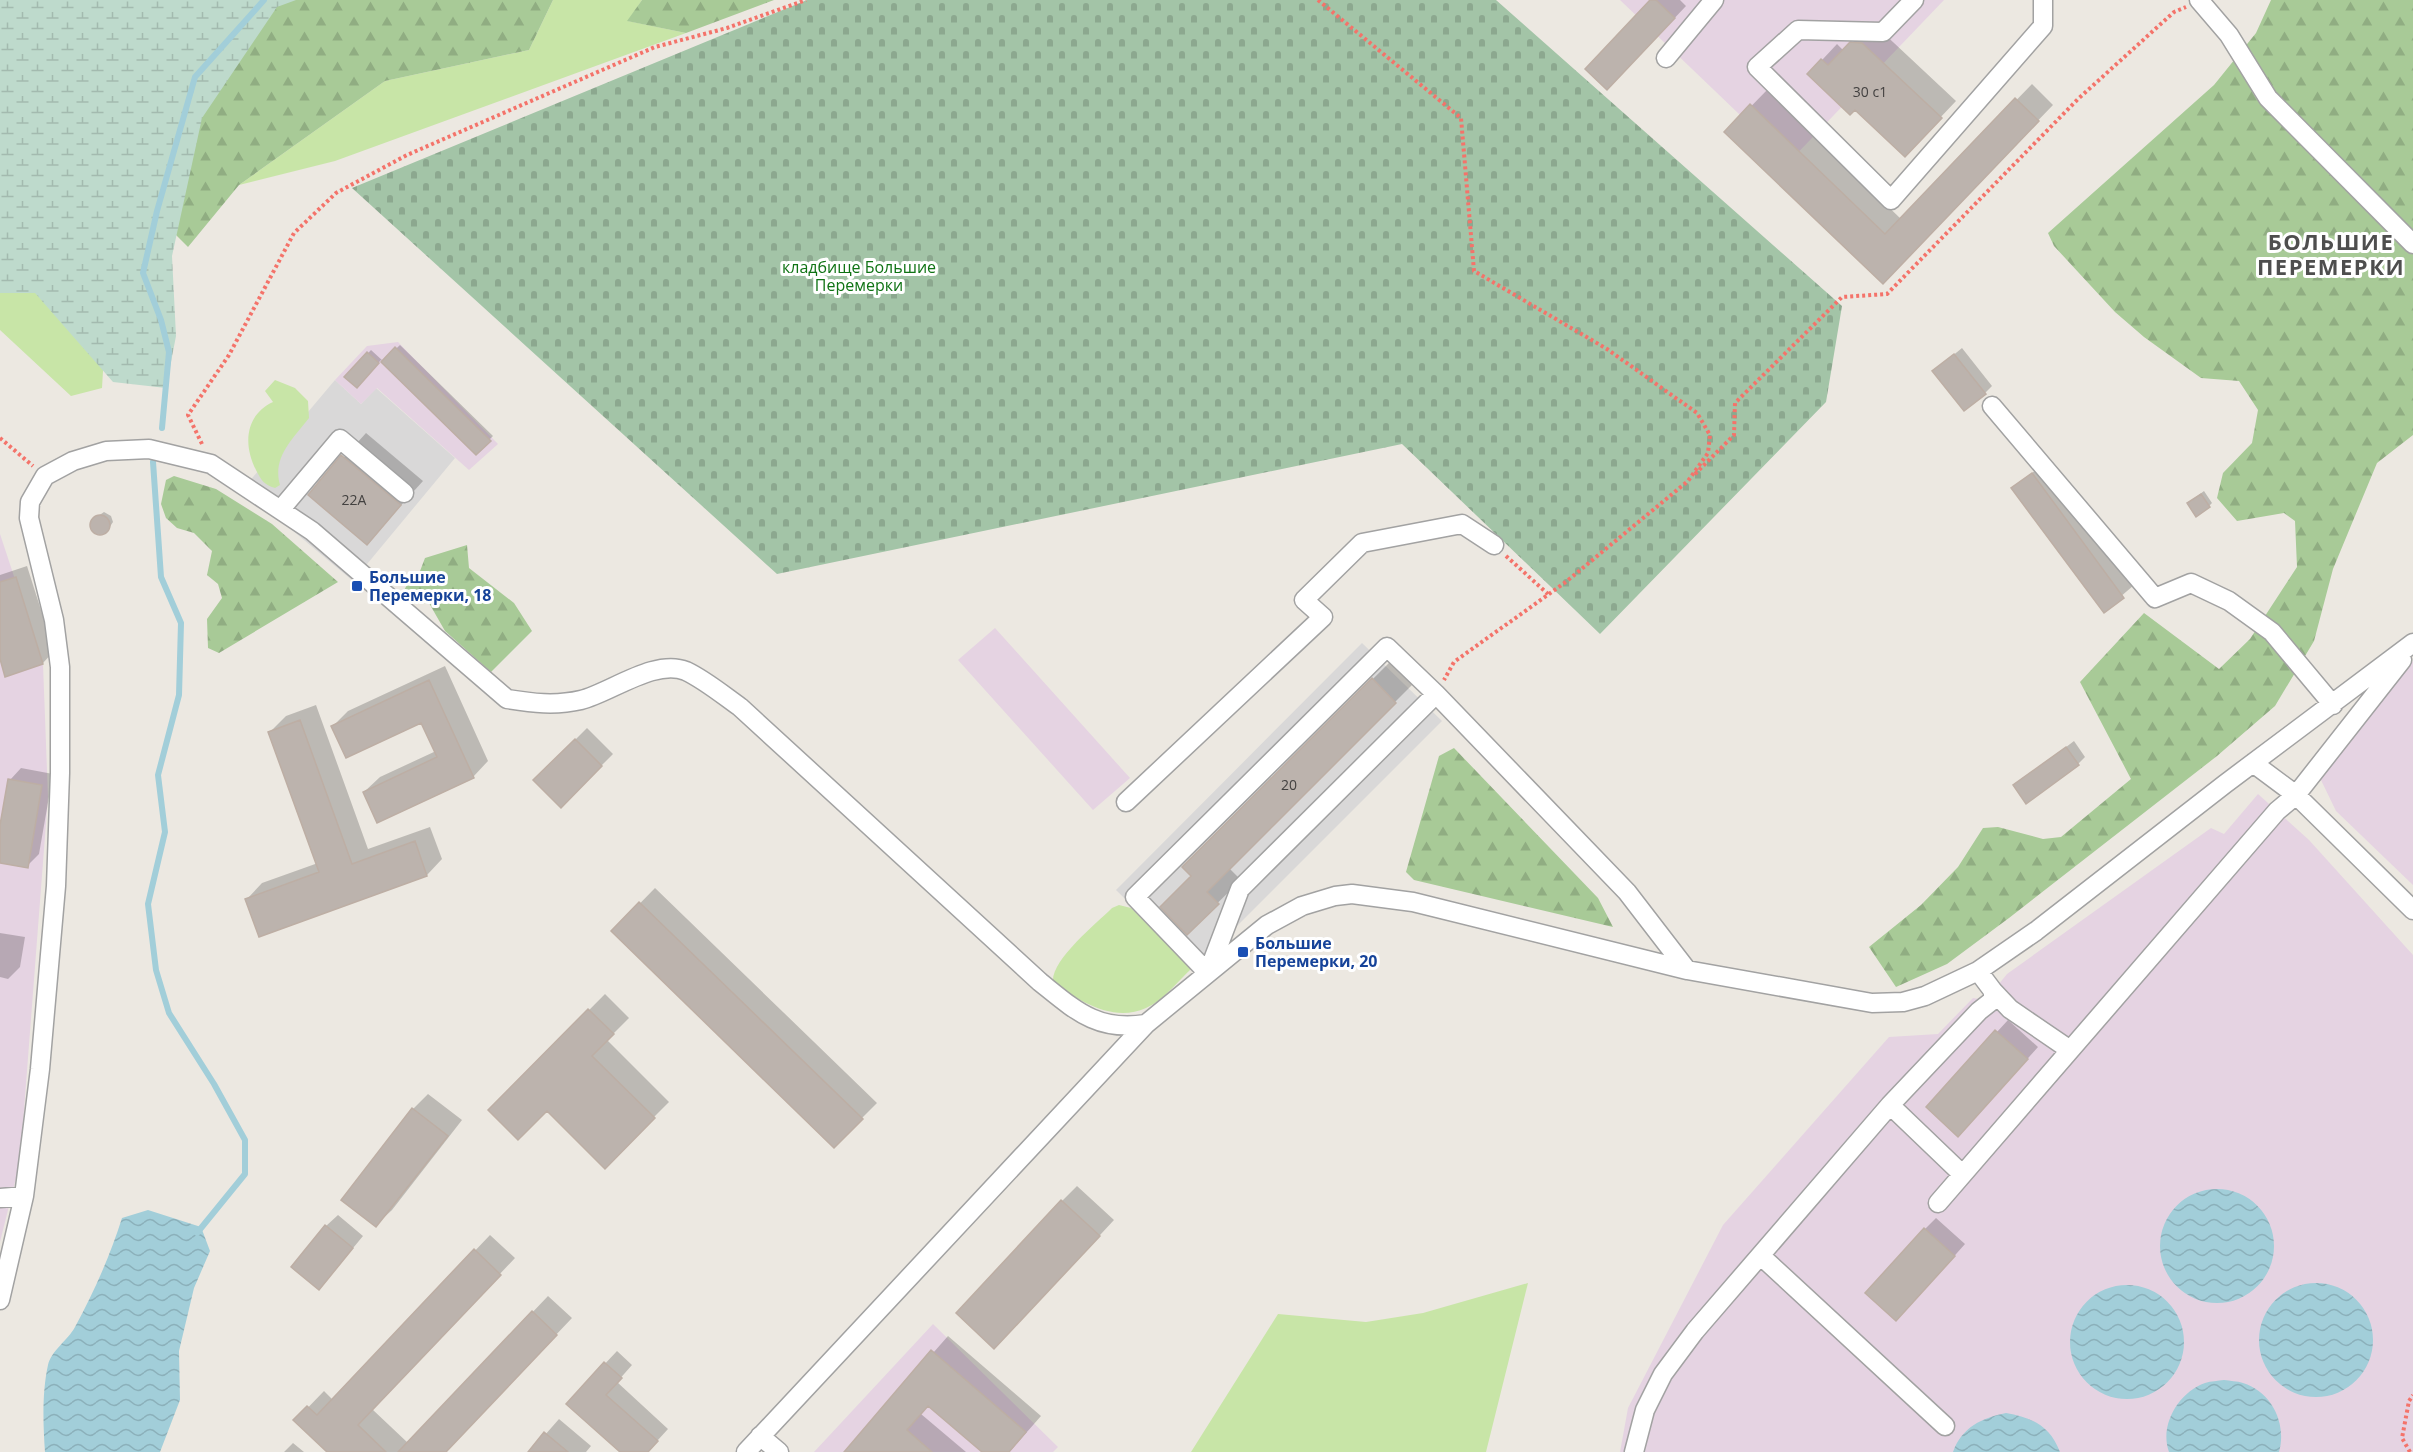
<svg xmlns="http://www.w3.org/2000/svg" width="2413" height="1452" font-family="'Open Sans',sans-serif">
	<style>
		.residential { fill: #d9d8d8 }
		.industrial { fill: #e5d3e2 }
		.grass { fill: #c8e5a7 }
		.forest { fill: url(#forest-firs) }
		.wetland { fill: url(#wetland-marsh) }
		.cemetery { fill: url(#cemetery-stones) }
		.water { fill: url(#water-waves) }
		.shadow { fill: #0003 }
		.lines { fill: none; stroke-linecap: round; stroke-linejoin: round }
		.stream { stroke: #a2ced9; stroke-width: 6 }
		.building { fill: #bcb3ad; stroke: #bdaea4; stroke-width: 1.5 }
		.minor-casing { stroke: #a2a2a2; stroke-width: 21 }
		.path { stroke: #f4736a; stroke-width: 4; stroke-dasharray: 3 3; stroke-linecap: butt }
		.minor { stroke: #fff; stroke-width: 18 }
		.transit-dot { fill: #1a4fb4; stroke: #fff; stroke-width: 2 }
		.labels { text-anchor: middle; stroke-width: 6; stroke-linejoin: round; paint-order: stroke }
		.number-label { font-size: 14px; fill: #434140 }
		.park-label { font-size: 16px; fill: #0f7314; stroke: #fff }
		.transit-label { font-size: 16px; font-weight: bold; fill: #164399; stroke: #fff; text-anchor: start }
		.district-label { font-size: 22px; font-weight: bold; letter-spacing: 1.5px; fill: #4e4e4e; stroke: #fff }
	</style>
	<defs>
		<pattern id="forest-firs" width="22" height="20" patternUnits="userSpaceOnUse" patternTransform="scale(1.5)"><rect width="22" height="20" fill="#a8ca97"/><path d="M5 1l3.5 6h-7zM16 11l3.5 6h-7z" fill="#90ad82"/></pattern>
		<pattern id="wetland-marsh" width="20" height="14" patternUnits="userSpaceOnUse" patternTransform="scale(1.5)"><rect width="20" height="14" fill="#bedacc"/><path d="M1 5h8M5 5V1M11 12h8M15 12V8" fill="none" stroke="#a3baaf"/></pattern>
		<pattern id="cemetery-stones" width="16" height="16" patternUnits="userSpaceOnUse" patternTransform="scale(1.5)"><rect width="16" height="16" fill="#a3c4a7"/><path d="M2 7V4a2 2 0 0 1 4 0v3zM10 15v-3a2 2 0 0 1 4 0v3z" fill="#8ca88f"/></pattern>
		<pattern id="water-waves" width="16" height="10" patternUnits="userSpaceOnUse" patternTransform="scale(1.5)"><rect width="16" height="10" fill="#a2ced9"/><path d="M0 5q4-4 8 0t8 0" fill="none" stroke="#8bb0ba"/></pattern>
	</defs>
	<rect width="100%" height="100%" fill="#ece8e1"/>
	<!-- residential -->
	<path class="residential" d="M335 380 361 404 376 388 455 458 353 581 243 489Z
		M1362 643 1442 721 1195 968 1116 890Z"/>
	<!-- industrial -->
	<path class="industrial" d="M1620 0H1944L1789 162Z
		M398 342 498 444 469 470 377 388 361 404 335 380 367 346Z
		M0 534 43 664 48 797 20 1162 0 1242Z
		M995 628 1130 778 1093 810 958 660Z
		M2413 661V885L2336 811 2320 778Z
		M2258 794 2309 840 2413 955V1452H1620L1628 1408 1723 1225 1889 1037 1938 1034 1973 998 1986 1000 2007 974 2211 828 2224 834Z
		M933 1324 1058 1447 1053 1452H814Z"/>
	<!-- grass -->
	<path class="grass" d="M553 0H642L628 21 686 33 335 161 239 185 385 81 529 50Z
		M21 270 105 337 102 388 71 396 0 330V286Z
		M275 380 295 388 308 401 309 418C293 439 272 457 280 485L275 488C264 485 261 480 256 470 243 445 245 415 273 402L265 391Z
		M1119 905 1131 908 1192 968C1178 981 1163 1001 1146 1008 1113 1023 1079 1001 1053 982 1051 960 1096 924 1112 908Z
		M1528 1283 1486 1452H1191L1278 1314 1366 1322 1423 1313Z"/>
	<!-- forest -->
	<path class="forest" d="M275 0H553L529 50 385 81 239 185 188 247 163 222 187 130Z
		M642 0H774L686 33 627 21Z
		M2271 0H2413V435L2377 463 2333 569 2314 641 2275 706 2217 756 2009 918 1947 964 1896 987 1869 947 1921 905 1958 867 1983 828 1998 827 2043 839 2061 837 2131 779 2080 682 2144 613 2219 669 2250 639 2297 567 2295 521 2284 513 2237 521 2217 498 2223 473 2252 443 2258 410 2239 381 2201 378 2144 337 2115 312 2054 246 2048 233 2214 85 2256 33Z
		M174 476 216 489 272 524 338 582 219 653 208 648 207 619 222 598 218 584 207 575 212 551 194 533 177 528 166 518 161 504 166 480Z
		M467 545 469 568 514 603 532 631 491 672 445 631 429 603 409 604 403 592 407 585 417 579 425 558Z
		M1454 748 1598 898 1613 927 1414 880 1406 872 1439 756Z"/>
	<!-- wetland -->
	<path class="wetland" d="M0 0H296L277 7 202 118 172 256 176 336 166 388 113 382 35 293H0Z"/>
	<!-- cemetery -->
	<path class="cemetery" d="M807 0H1496L1842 306 1826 402 1600 634 1402 444 777 574 352 188Z"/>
	<!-- water -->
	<path class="water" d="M2160 1246a57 57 0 1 1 114 0a57 57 0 1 1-114 0Z
		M148 1210 201 1227 210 1251 194 1288 179 1351 180 1400 160 1452H45C43 1424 42 1392 48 1365 51 1351 68 1340 75 1327 94 1292 110 1256 122 1218Z
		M2259 1340a57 57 0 1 1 114 0a57 57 0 1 1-114 0Z
		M2070 1342a57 57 0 1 1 114 0a57 57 0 1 1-114 0Z
		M2224 1380C2230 1381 2237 1381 2243 1383 2272 1392 2287 1424 2279 1452H2169C2159 1425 2179 1392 2205 1383 2211 1381 2218 1381 2224 1380Z
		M2006 1413C2033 1418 2050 1426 2060 1452H1953C1962 1427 1982 1418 2006 1413Z"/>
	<!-- shadow -->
	<path class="shadow" d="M1652 0H1680L1686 6 1619 77Z
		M1867 28H1878L1956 101 1920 139 1855 108 1809 74 1837 44 1844 51Z
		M2032 84 2053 105 1898 266 1726 132 1767 90 1901 219Z
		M400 345 493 436 476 453 381 360 357 386 346 377 371 350 383 361Z
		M1962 348 1992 386 1985 393 1934 371Z
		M366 433 423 481 367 543 310 495Z
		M2044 463 2134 585 2104 611 2013 489Z
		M2204 491 2212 503 2209 506 2192 500Z
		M104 512 111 516 113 522 107 531 98 534 93 531 91 526 95 518Z
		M27 566 54 651 43 663 6 675 0 655V575Z
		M1396 656 1418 679 1229 868 1241 880 1187 933 1193 876 1184 867Z
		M445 666 488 761 473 777 364 792 380 777 436 751 422 721 333 726 348 711Z
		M316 705 368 849 430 827 442 859 427 875 247 899 262 883 318 863 270 732 286 716Z
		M587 728 613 754 561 806 535 780Z
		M2074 741 2085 757 2078 764 2015 786Z
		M21 768 53 774 39 854 27 866 0 861V834L10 780Z
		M655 888 877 1103 834 1146 613 931Z
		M0 933 25 937 20 967 8 979 0 977Z
		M605 994 629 1018 607 1040 669 1102 605 1166 547 1109 490 1110Z
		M2008 1020 2038 1047 1970 1123 1928 1107Z
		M428 1094 462 1120 392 1210 376 1225 413 1109Z
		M1077 1186 1114 1220 1010 1332 1062 1201Z
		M338 1215 363 1236 330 1276 326 1226Z
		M1936 1218 1965 1244 1908 1308 1925 1229Z
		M490 1235 515 1258 372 1409 408 1443 548 1296 572 1318 445 1452H329L296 1420 324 1391 333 1400Z
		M948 1336 1041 1416 1013 1448 1009 1452H985L929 1405 921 1414 966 1452H846Z
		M617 1351 632 1365 617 1382 668 1429 647 1452H623L568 1403Z
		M559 1419 591 1446 586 1452H530Z
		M293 1443 304 1452H284Z"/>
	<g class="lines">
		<!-- stream -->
		<path class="stream" d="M162 428 169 352 161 320 143 273 157 211 195 77 264 0
			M153 462 161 577 181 623 179 695 158 775 165 832 148 904 156 970 169 1013 214 1084 245 1140V1174L197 1233"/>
	</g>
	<!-- building -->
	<path class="building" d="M1650 0H1656L1675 18 1607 90 1585 69Z
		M1850 42 1862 43 1942 118 1905 157 1855 110 1850 115 1807 74 1821 59 1828 65Z
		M2015 98 2039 121 1883 284 1724 132 1750 104 1885 234Z
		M395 347 491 441 476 455 381 362Z
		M367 352 379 363 357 388 344 377Z
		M1954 354 1986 394 1964 411 1932 371Z
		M341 455 401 505 367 545 308 495Z
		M2032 473 2124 598 2104 613 2011 488Z
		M2201 494 2210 507 2196 517 2187 503Z
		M90 525a10 10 0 1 1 20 0a10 10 0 1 1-20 0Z
		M16 577 43 664 5 677 0 659V582Z
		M1372 678 1396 703 1207 892 1219 904 1187 935 1160 907 1191 876 1182 867Z
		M429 680 474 778 377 823 363 792 437 757 421 723 346 758 331 726Z
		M300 720 352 864 415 841 427 876 259 937 245 899 319 872 268 732Z
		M575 739 602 766 561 808 533 780Z
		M2066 747 2079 765 2026 804 2013 785Z
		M8 779 42 785 28 868 0 863V825Z
		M639 902 863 1119 834 1148 611 931Z
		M588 1009 614 1034 592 1056 655 1118 605 1169 547 1111 518 1140 488 1110Z
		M1995 1030 2028 1059 1958 1137 1926 1107Z
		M412 1108 448 1136 376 1227 341 1200Z
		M1061 1200 1100 1236 994 1349 956 1313Z
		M325 1225 353 1248 319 1290 291 1267Z
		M1924 1228 1955 1256 1896 1321 1865 1293Z
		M474 1249 501 1275 358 1425 386 1452H327L293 1420 307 1406 317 1415Z
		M532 1311 557 1335 446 1452H398Z
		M931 1350 1026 1432 1009 1452H982L928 1406 907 1430 932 1452H844Z
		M604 1362 622 1378 606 1395 658 1441 648 1452H620L566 1404Z
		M544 1432 568 1452H528Z"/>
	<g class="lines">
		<!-- minor casing -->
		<g class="minor-casing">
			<path id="minor" d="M1914 0 1883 32 1798 30 1757 67 1891 200 2043 26V0
				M2199 0 2229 35 2268 98 2413 244
				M1666 58 1714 0
				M1992 406 2155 598 2191 583 2229 601 2272 632 2333 705
				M281 509 340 439 404 493
				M1436 694 1387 647 1135 897 1208 973 1240 889 1436 694 1627 892 1687 970
				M2253 763 2296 795 2413 910
				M1126 802 1323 617 1304 600 1362 543 1462 524 1494 545
				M1993 991 2010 1009 2070 1050
				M1890 1105 1962 1174
				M0 1198 24 1196
				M1938 1203 2277 811 2296 795 2402 660
				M1761 1256 1945 1426
				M0 1300 24 1196 40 1069 56 886 60 773V667L54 620 29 518 30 502 45 476 73 461 106 451 149 449 211 464 312 531 507 699C532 703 555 706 581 700 610 693 655 658 686 671 705 680 723 695 740 707L1040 982C1075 1010 1097 1032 1146 1024
				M760 1436 779 1452
				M746 1452 1146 1024 1267 925 1302 906 1335 896 1352 894 1413 902 1687 970 1872 1003 1903 1002 1925 996 1978 971 2036 931 2225 784 2413 643
				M1634 1452 1645 1410 1663 1374 1695 1331 1890 1105 1979 1011 1993 1000V991L1978 971"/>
		</g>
		<!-- path -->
		<path class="path" d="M1318 0 1461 118 1474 271 1607 349 1697 413 1710 435 1708 453 1688 481 1567 581 1454 662 1444 680
			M0 438 33 466
			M202 444 188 415 229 355 294 233 336 193 407 155 655 47 727 28 806 0
			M1695 474 1734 435 1735 403 1842 297 1887 294 2078 99 2174 12 2186 7
			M1506 556 1548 594
			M2410 1452 2402 1438 2409 1401 2413 1395"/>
		<!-- minor -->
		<use href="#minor" class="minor"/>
	</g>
	<!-- markers -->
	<g class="transit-dot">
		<rect x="351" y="580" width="12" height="12" rx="3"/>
		<rect x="1237" y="946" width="12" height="12" rx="3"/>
	</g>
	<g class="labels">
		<!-- number labels -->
		<g class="number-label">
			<text x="1870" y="97">30 с1</text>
			<text x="354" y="505">22А</text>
			<text x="1289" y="790">20</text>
		</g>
		<!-- park labels -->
		<g class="park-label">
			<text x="859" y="273">кладбище Большие<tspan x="859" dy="18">Перемерки</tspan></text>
		</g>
		<!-- transit labels -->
		<g class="transit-label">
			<text x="369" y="583">Большие<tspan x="369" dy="18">Перемерки, 18</tspan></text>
			<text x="1255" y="949">Большие<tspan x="1255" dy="18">Перемерки, 20</tspan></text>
		</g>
		<!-- district labels -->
		<g class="district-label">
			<text x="2331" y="250">БОЛЬШИЕ<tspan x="2331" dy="25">ПЕРЕМЕРКИ</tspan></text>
		</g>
	</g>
</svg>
